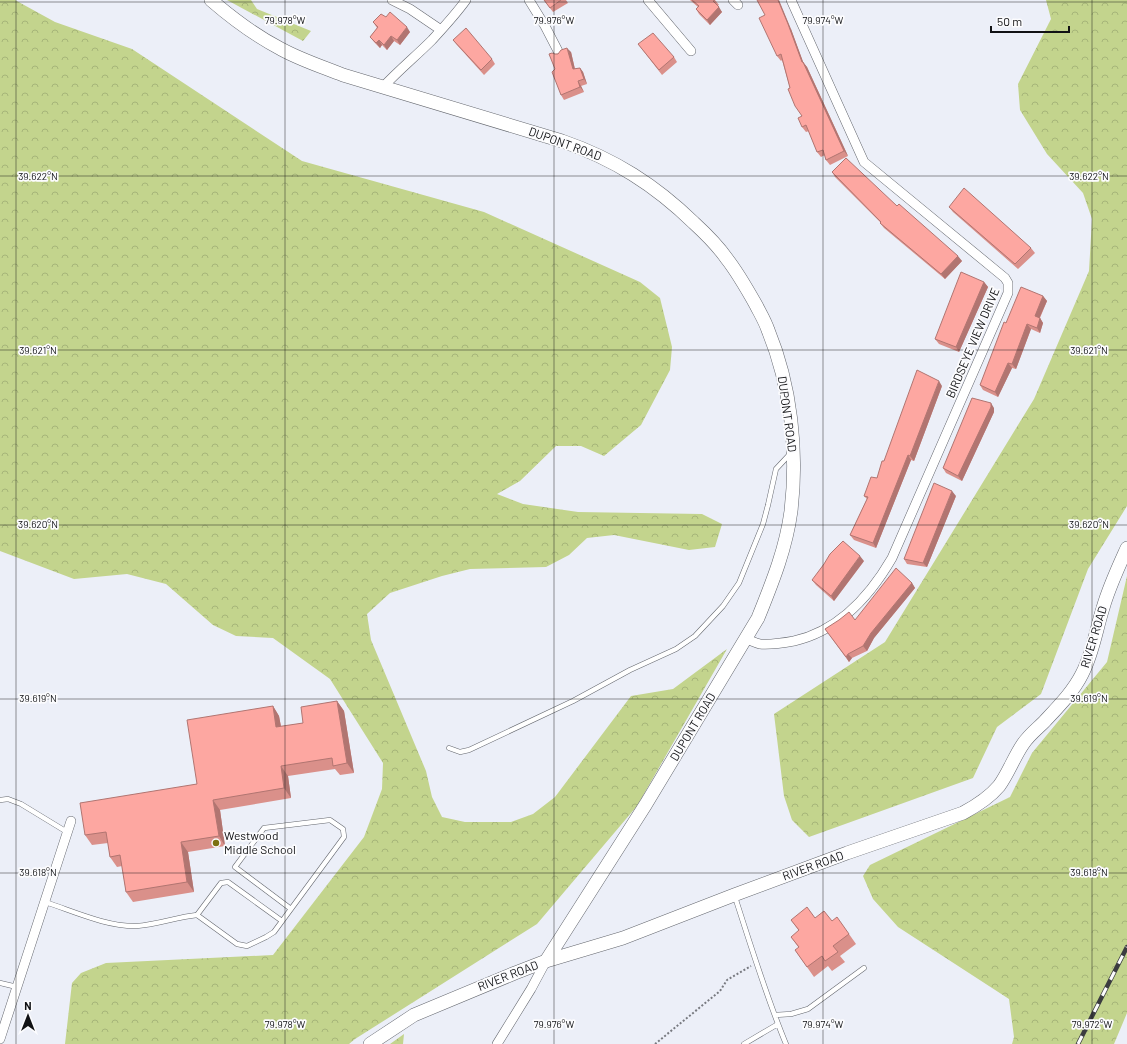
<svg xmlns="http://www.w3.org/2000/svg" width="1127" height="1044" font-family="Barlow,sans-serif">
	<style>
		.forest { fill: url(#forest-crowns) }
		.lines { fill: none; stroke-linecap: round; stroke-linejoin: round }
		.lane-casing { stroke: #64676e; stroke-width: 5.5 }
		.street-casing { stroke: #64676e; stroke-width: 10 }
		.secondary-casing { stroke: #64676e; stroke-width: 14 }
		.path { stroke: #787a80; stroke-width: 2; stroke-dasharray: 2 2; stroke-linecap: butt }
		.lane { stroke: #fff; stroke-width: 4.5 }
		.street { stroke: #fff; stroke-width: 9 }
		.secondary { stroke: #fff; stroke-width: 13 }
		.rail-casing { stroke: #3b3c40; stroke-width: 4.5 }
		.rail { stroke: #fcfcfe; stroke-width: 3; stroke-dasharray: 9; stroke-linecap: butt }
		.wall { fill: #da908a }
		.shaded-wall { fill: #b17571 }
		.building { fill: #fda7a1; stroke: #b17571 }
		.ticks { fill: none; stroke: #111215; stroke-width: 1; stroke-opacity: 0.45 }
		.poi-dot { fill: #7c7010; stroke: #fcfcfe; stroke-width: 1.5 }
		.labels { text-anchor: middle; stroke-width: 3.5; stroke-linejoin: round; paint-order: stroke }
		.street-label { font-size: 12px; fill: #111215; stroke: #fcfcfe }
		.poi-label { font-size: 12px; fill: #111215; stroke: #fcfcfe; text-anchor: start }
		.ticks-label { font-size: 10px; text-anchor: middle; fill: #111215; stroke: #fcfcfe; stroke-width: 3.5; stroke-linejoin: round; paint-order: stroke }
	</style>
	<defs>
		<pattern id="forest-crowns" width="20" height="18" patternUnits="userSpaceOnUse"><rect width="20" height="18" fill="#c3d48d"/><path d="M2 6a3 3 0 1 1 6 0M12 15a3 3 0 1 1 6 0" fill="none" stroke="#a6b579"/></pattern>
	</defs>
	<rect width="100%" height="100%" fill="#eceff8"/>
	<!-- forest -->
	<path class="forest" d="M0 0H15L55 22 132 49 302 161 484 212 640 282 660 298 672 347 670 370 641 425 604 456 581 446H556L520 481 497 494 523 504 578 512 702 514 722 524 715 547 689 550 614 535 587 538 569 555 546 567 470 569 442 576 390 593 367 614 371 640 426 771 432 797 442 817 465 822H511L533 814 555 797 631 696 673 689 727 649 637 806 537 924 355 1039 349 1044H65L72 983 81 973 106 963 273 955 364 837 382 789 383 763 330 679 273 638 236 636 213 625 166 584 127 574 74 579 0 551Z
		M227 0H251L257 9 311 31 303 41Z
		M1046 0H1127V506L1088 569 1041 694 997 727 973 778 809 837 792 820 784 796 774 714 885 642 1034 399 1089 271 1092 219 1083 193 1047 154 1020 110 1018 84 1051 19Z
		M1127 576V1013L1114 1044H1012L1014 1037 1009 999 898 927 873 899 863 876 870 865 1010 797 1032 753 1107 662Z
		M404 1034 403 1044H390Z"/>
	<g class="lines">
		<!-- lane casing -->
		<g class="lane-casing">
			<path id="lane" d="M449 748 460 752 469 750 573 701 630 670 676 649 695 636 723 606 739 583 763 524 768 505 776 469 790 454
				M0 800 8 799 21 804 67 832
				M735 897C751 946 766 996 786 1044
				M45 902C73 911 107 927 137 926 156 925 177 917 197 915L237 944 247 946 266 937 274 932 344 837 343 829 330 820 264 828 235 867 291 909
				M197 915 221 883 228 882 282 921
				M0 983 17 987
				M775 1015 791 1014 808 1009 864 968
				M744 1044 778 1024"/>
		</g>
		<!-- street casing -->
		<g class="street-casing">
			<path id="street" d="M392 0 410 9 441 30
				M529 0 545 26 559 53
				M648 0 691 51
				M733 0 738 5
				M383 87C399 70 416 56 432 40 444 27 456 14 466 0
				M746 639C750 640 755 643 760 644 771 645 783 643 794 641 838 631 870 596 892 558L1008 293V283L1005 278 864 162 791 0
				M0 1039 71 821
				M497 1044 531 989 546 961"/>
		</g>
		<!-- secondary casing -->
		<g class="secondary-casing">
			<path id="secondary" d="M211 0C233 19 256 36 281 49 301 60 323 67 343 75L562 141C614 159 655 185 694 223 706 234 718 246 727 259 738 273 747 289 756 305 760 313 765 321 768 330 791 386 798 451 791 511 786 549 772 583 758 618L646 804 546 961
				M370 1044 414 1015 515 973 546 961 623 938 734 895 847 853 963 813C976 806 989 798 999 786 1008 774 1014 757 1023 744 1029 735 1037 729 1044 722 1058 707 1073 692 1082 674 1093 653 1096 630 1103 608 1109 587 1118 568 1127 548"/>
		</g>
		<!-- path -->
		<path class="path" d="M655 1044 720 991 727 980 751 966"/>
		<!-- lane -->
		<use href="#lane" class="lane"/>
		<!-- street -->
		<use href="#street" class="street"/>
		<!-- secondary -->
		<use href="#secondary" class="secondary"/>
		<!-- rail casing -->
		<g class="rail-casing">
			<path id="rail" d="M1078 1044 1127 947"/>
		</g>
		<!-- rail -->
		<use href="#rail" class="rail"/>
	</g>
	<!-- wall -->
	<path class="wall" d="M544 0H566L568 3 553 12Z
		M690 0H715L719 5 717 6 722 12 710 25 699 14 696 9 698 7Z
		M386 17 410 32 400 45 394 41 387 50 382 45 380 48 374 42 370 37 377 28 373 22Z
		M791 29 803 62 807 67 848 156 830 165 826 160 825 155 821 157 817 152 809 131 806 132 802 127V116L790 88 782 60 781 61 777 56Z
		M453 40 492 59 495 64 484 75 457 45Z
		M638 44 674 57 677 62 662 75Z
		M571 52 575 69 580 68 583 72 587 84 581 86 584 92 564 100 561 95 555 69V54Z
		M832 172 897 206 962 261 945 279 884 228 880 223H881L835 177Z
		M949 207 1031 248 1035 253 1018 269 953 212Z
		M984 282 988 287 959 352 939 344 935 339Z
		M1043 296 1047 301 1040 318 1043 323 1040 333 1031 329 1016 369 1012 368 998 397 983 390 980 385 1006 323Z
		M942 386 914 461 911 460 876 548 854 540 850 535 867 499 864 496 877 478 884 461Z
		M994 408V412L962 481 946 473 943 468Z
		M956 496 927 567 907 564 904 559Z
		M864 561 834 601 816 585 812 580Z
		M912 583 915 588 874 638 867 651 852 658 849 662 825 629 855 620Z
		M337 701 344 711 354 773 340 775 335 769 288 776 291 798 220 810 225 846 188 852 194 892 133 902 126 892 122 866 117 867 110 857 108 843 92 845 85 835 197 784 273 706 279 716 281 727 303 723Z
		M815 918 832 921 849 934 856 944 840 956 845 962 832 971 828 966 814 977 795 950 799 948 791 937 799 931 791 920Z"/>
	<!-- shaded-wall -->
	<path class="shaded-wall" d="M778 0H779L791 29 805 67 802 62Z
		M719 7 722 12 710 25 707 20Z
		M407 27 410 32 400 45 397 40Z
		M391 36 394 41 387 50 384 45Z
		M379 40 382 45 380 48 376 43Z
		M567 48 571 52 576 74 573 69Z
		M803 62 807 67 848 156 844 151Z
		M580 68 583 72 587 84 584 79Z
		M578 81 581 86 584 92 580 87Z
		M958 256 962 261 945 279 941 274Z
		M984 282 988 287 959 352 956 347Z
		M1043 296 1047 301 1038 321 1035 316Z
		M1040 318 1043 323 1040 333 1037 328Z
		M1027 324 1031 329 1016 369 1012 364Z
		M1008 363 1012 368 998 397 995 392Z
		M939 381 942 386 914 461 910 456Z
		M991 403 994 408V412L962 481 958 476Z
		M908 455 911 460 876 548 873 543Z
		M952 491 956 496 927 567 923 563Z
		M860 556 864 561 834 601 831 596Z
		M912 583 915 588 874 638 867 651 863 646 871 633Z
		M848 654 852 658 849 662 846 657Z
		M337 701 344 711 354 773 347 763Z
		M273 706 279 716 283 737 276 727Z
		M281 766 288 776 291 798 284 788Z
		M213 800 220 810 225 846 219 836Z
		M181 842 188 852 194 892 187 882Z"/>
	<!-- building -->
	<path class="building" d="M544 0H561L550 8Z
		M692 0H715L713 1 719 7 707 20 696 9 699 6Z
		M757 0H778L788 24 802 62H803L844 151 826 160 823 150 817 152 806 125 802 127 798 118 802 116 795 106 788 89 790 88 781 54 777 56 759 18 765 15Z
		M390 12 407 27 397 40 391 36 384 45 379 40 376 43 370 37 378 27 373 22 381 14 386 17Z
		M466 28 492 59 481 70 453 40Z
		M653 33 674 57 659 70 638 44Z
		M567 48 573 69 580 68 584 79 578 81 580 87 561 95 552 72 555 69 549 54 552 53 555 54H558L561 50Z
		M846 158 897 206 899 204 958 256 941 274 880 223 881 222 832 172Z
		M964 188 1031 248 1015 264 949 207Z
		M961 272 984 282 956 347 935 339Z
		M1021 287 1043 296 1035 316 1040 318 1037 328 1027 324 1012 364 1008 363 995 392 980 385 1004 322 1006 323Z
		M917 370 939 381 910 456 908 455 873 543 850 535 868 497 864 496 871 477 877 478 882 461H884Z
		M972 398 991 403V407L958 476 943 468Z
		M934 483 952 491 923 563 904 559Z
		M843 541 860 556 831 596 812 580 824 564 830 554Z
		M896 568 912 583 871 633 863 646 848 654 846 657 825 629 839 620 849 612 855 620Z
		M337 701 347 763 333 766 332 758 281 766 284 788 213 800 219 836 181 842 187 882 126 892 120 855 110 857 106 832 85 835 80 803 197 784 187 720 273 706 276 727 303 723 301 707Z
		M807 907 815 918 824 911 832 921 837 917 849 934 833 946 838 952 825 961 822 956 807 967 795 950 799 947 791 937 799 930 791 920Z"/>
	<!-- ticks -->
	<path class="ticks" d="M16 0V1044M285 0V1044M554 0V1044M823 0V1044M1092 0V1044M0 2H1127M0 176H1127M0 350H1127M0 525H1127M0 699H1127M0 873H1127"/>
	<!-- markers -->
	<circle class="poi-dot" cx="216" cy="843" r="4"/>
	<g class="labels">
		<!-- street labels -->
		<g class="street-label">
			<text transform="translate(565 144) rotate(20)" y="4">DUPONT ROAD</text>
			<text transform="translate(973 343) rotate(-67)" y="4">BIRDSEYE VIEW DRIVE</text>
			<text transform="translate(787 414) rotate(82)" y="4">DUPONT ROAD</text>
			<text transform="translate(1094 637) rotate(-73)" y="4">RIVER ROAD</text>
			<text transform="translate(693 727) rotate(-59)" y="4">DUPONT ROAD</text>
			<text transform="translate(813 866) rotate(-20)" y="4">RIVER ROAD</text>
			<text transform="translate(508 976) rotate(-21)" y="4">RIVER ROAD</text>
		</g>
		<!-- poi labels -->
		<g class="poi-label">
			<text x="224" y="840">Westwood<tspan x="224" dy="14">Middle School</tspan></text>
		</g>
	</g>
	<g class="ticks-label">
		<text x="285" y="24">79.978°W</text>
		<text x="554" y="24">79.976°W</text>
		<text x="823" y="24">79.974°W</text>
		<text x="38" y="180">39.622°N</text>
		<text x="1089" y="180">39.622°N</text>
		<text x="38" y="354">39.621°N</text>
		<text x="1089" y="354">39.621°N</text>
		<text x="38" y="528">39.620°N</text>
		<text x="1089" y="528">39.620°N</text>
		<text x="38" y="702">39.619°N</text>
		<text x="1089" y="702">39.619°N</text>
		<text x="38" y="876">39.618°N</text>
		<text x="1089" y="876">39.618°N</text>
		<text x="285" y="1028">79.978°W</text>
		<text x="554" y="1028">79.976°W</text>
		<text x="823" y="1028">79.974°W</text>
		<text x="1092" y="1028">79.972°W</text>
	</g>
	<!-- north arrow -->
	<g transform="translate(28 1016)" stroke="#fcfcfe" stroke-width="3" paint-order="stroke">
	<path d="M0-3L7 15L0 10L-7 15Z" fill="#111215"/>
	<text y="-6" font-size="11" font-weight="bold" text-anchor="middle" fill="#111215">N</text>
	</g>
	<!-- scale -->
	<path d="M991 26v6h78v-6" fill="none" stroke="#111215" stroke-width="2"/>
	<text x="997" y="26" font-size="12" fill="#111215" stroke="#fcfcfe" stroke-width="3" paint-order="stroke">50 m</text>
</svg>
